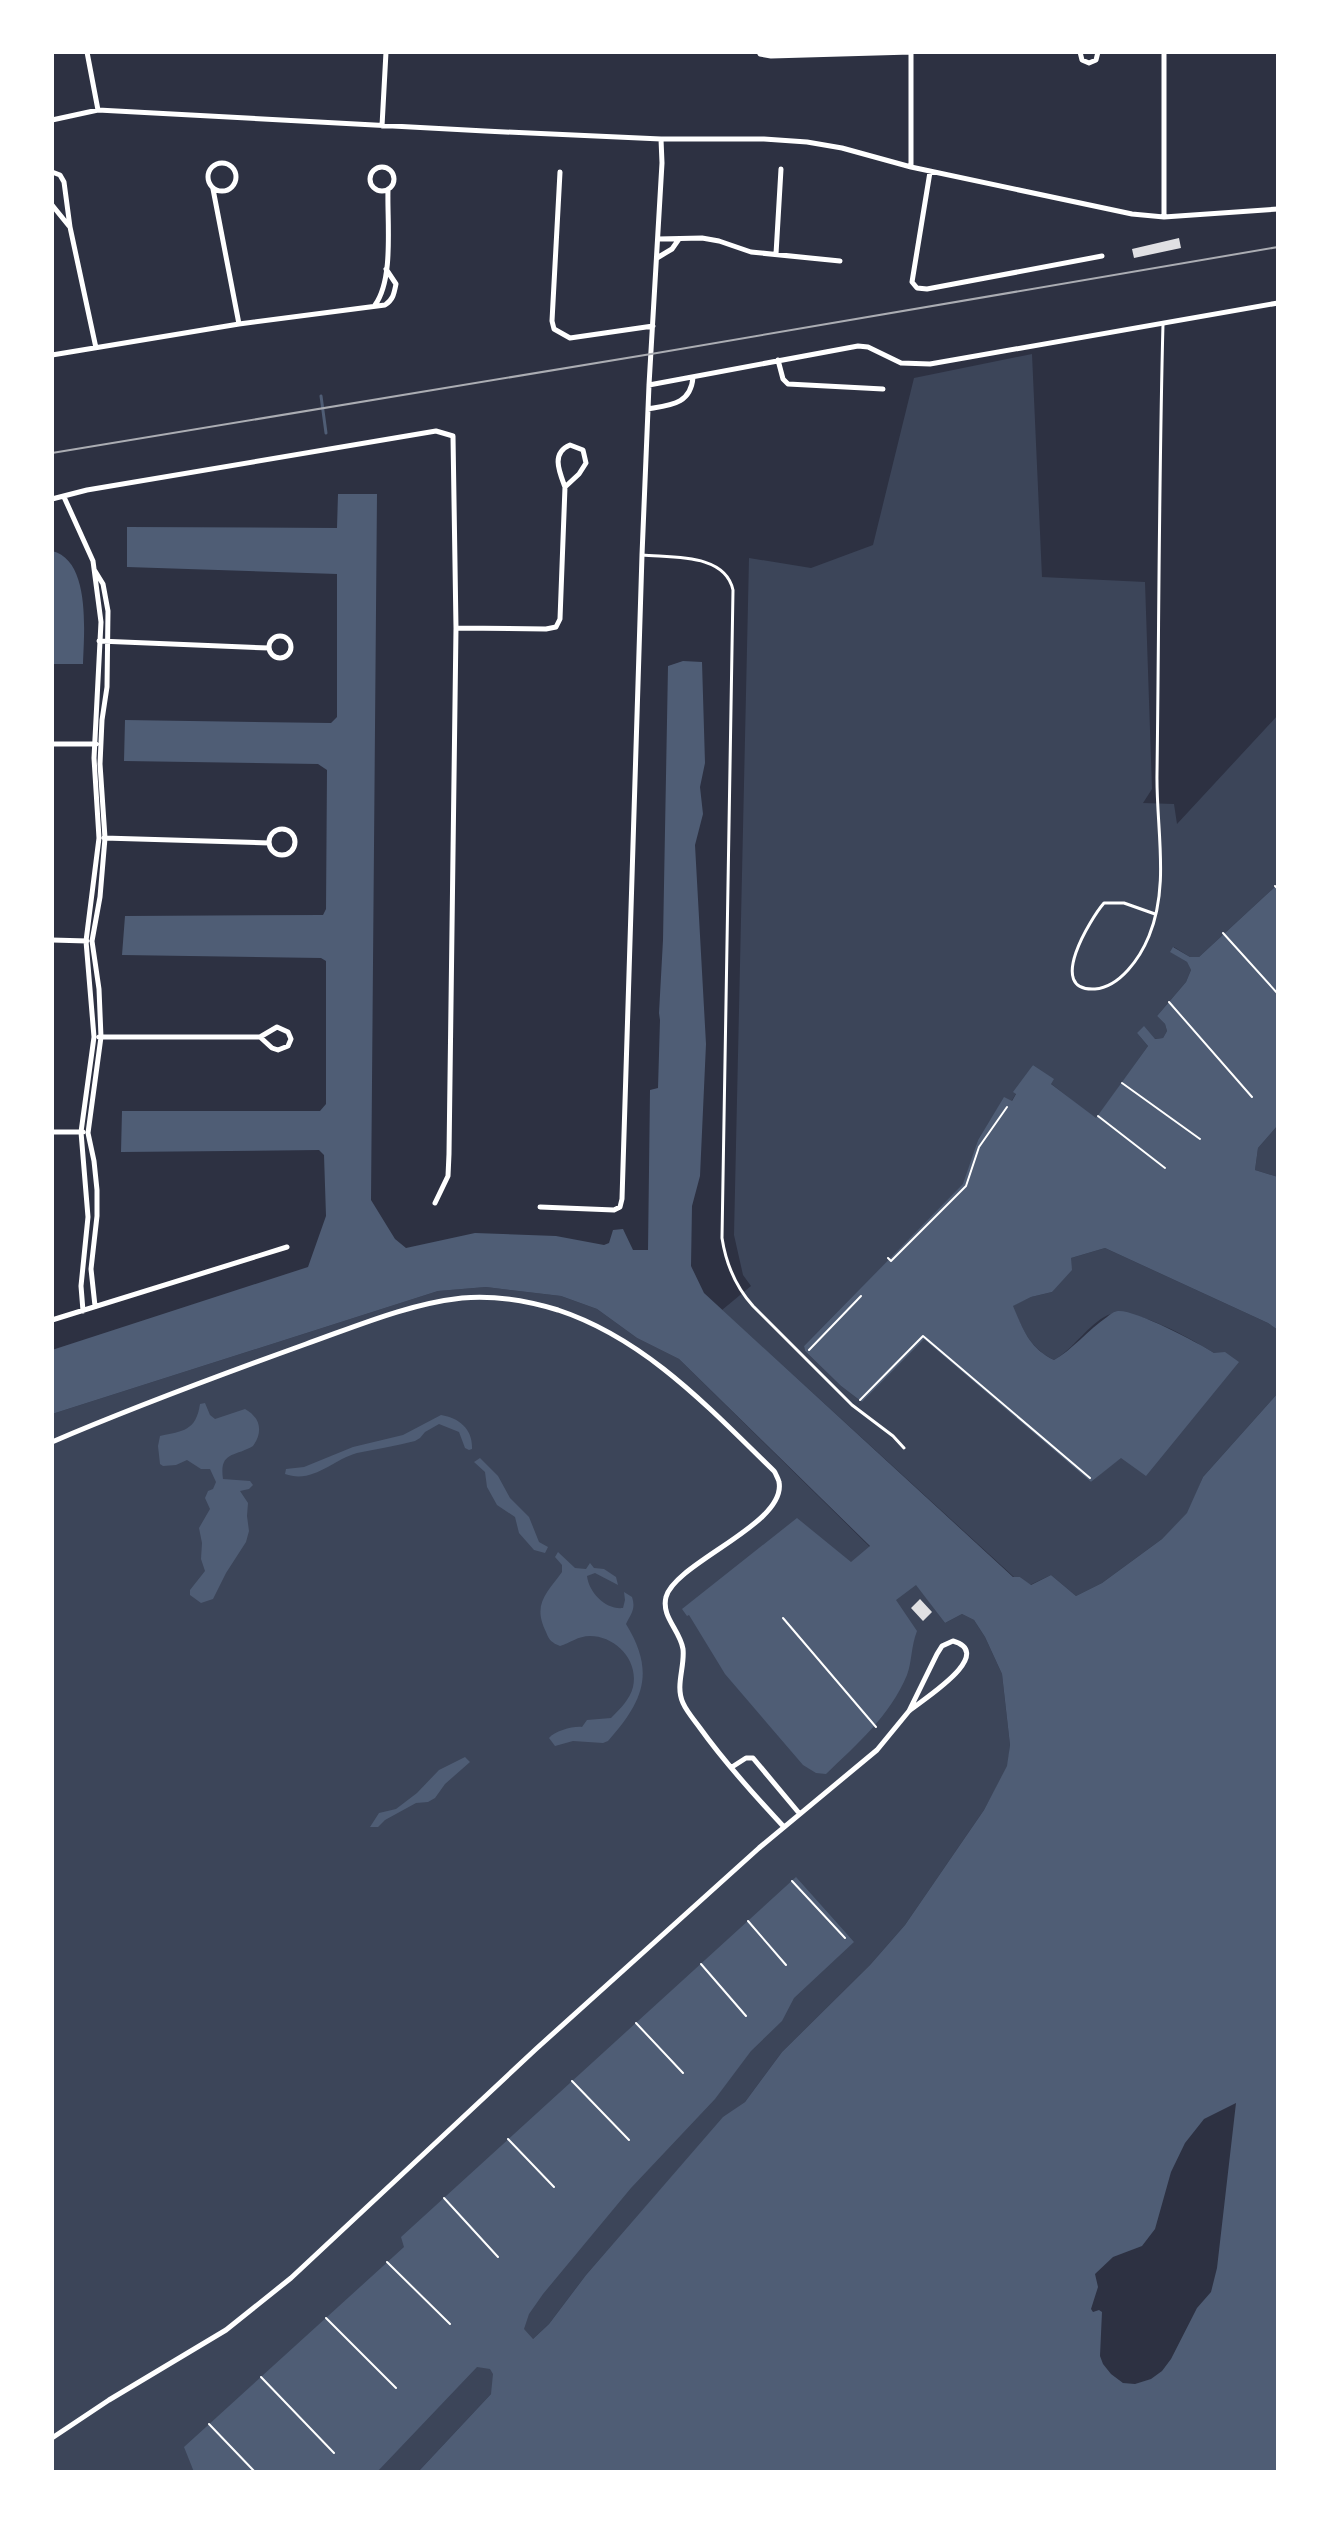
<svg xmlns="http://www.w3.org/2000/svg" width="1330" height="2524" font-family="Bitter,serif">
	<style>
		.green { fill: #3c4559 }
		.water { fill: #4f5d75; fill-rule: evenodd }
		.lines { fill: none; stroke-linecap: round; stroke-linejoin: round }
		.stream { stroke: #4f5d75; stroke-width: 3 }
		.building { fill: #e0e0e3 }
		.path { stroke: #fff; stroke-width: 2 }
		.service { stroke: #fff; stroke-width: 3 }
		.minor { stroke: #fff; stroke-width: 5 }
		.tram { stroke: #abadb3; stroke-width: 2 }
	</style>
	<rect width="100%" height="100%" fill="#2d3142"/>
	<!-- green -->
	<path class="green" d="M1032 354 1042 577 1145 582 1152 789 1143 803 1174 804 1177 824 1278 715V884L1199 957H1190L1174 947 1171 952 1187 962 1191 970 1186 982 1157 1016 1165 1024 1167 1031 1163 1038 1154 1039 1137 1033 1148 1046 1096 1119 1050 1083 1053 1079 1033 1065 1011 1102 1004 1098 978 1140 964 1184 804 1346 805 1351 841 1386 862 1402 924 1338 1091 1482 1121 1457 1214 1353C1193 1340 1132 1304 1108 1315 1087 1325 1074 1349 1054 1360 1029 1348 1023 1329 1012 1306L1031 1297 1052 1292 1071 1258 1105 1248 1268 1323 1278 1330V1393L1203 1477 1188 1513 1162 1539 1102 1583 1076 1596 1051 1575 1030 1585 1020 1577H1014L722 1310 751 1286 743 1275 734 1235 749 558 811 568 873 545 914 378Z
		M1278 1125V1177L1255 1170 1258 1148Z
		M486 1287 561 1296 597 1309 637 1338 679 1359 870 1547 917 1585 945 1623 962 1614 974 1620 985 1637 1002 1674 1010 1745 1008 1766 984 1810 905 1925 870 1965 782 2052 745 2102 723 2118 586 2275 549 2324 533 2339 491 2394 418 2472H52V1414L438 1291Z"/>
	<!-- water -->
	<path class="water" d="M338 494H377L371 1200 395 1239 406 1248 475 1233 556 1236 604 1245 609 1243 613 1230 623 1229 633 1250H648L650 1090 658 1088 660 1020 659 1013 663 940 668 666 683 661 702 662 705 763 700 787 703 814 695 845 706 1044 700 1176 692 1206 691 1266 704 1293 1013 1577H1020L1031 1585 1051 1575 1076 1596 1102 1583 1162 1539 1187 1513 1203 1477 1278 1393V2472H418L491 2394 493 2374 490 2369 477 2367 377 2472H194L184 2447 404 2247 401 2237 796 1877 854 1942 794 1998 782 2021 751 2051 715 2099 631 2188 543 2294 529 2314 524 2329 533 2339 549 2324 586 2275 723 2117 745 2102 782 2052 870 1965 905 1925 984 1810 1007 1766 1010 1745 1002 1674 985 1637 974 1620 962 1614 945 1623 916 1585 896 1600 917 1631C911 1646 912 1662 907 1675 890 1716 857 1744 826 1774L816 1773 803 1765 725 1674 689 1615 687 1616 682 1609 797 1518 851 1562 870 1546 679 1359 637 1338 597 1309 561 1296 486 1287 438 1291 52 1414V1350L308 1267 326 1216 324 1155 319 1150 121 1152 122 1111H320L326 1104V961L321 958 122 955 125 916 323 915 326 909 327 770 318 764 124 761 125 720 331 723 337 717V574L127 567V527L337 528ZM1236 2103 1217 2268 1211 2292 1197 2308 1171 2359 1162 2371 1151 2379 1135 2384 1123 2383 1111 2374 1103 2364 1100 2356 1102 2312 1099 2310 1093 2312 1091 2309 1098 2287 1095 2274 1113 2257 1142 2246 1155 2229 1171 2172 1185 2143 1204 2119Z
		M52 551C91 560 84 633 83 664H52Z
		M1278 884V1125L1258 1148 1255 1170 1278 1177V1330L1268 1323 1105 1248 1071 1258 1072 1270 1052 1292 1031 1297 1013 1306C1023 1329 1029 1348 1054 1360 1071 1351 1089 1329 1107 1317 1109 1315 1115 1311 1118 1311 1136 1310 1197 1342 1214 1353L1225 1352 1239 1362 1146 1476 1121 1458 1091 1482 924 1339 862 1402 841 1386 805 1351 804 1346 963 1184 978 1140 1004 1097 1012 1101 1016 1094 1013 1092 1033 1065 1054 1079 1051 1084 1096 1118 1148 1046 1137 1033 1144 1026 1155 1039 1163 1038 1167 1031 1165 1024 1157 1016 1186 982 1191 970 1187 962 1170 952 1173 947 1190 957H1199Z
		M205 1403 210 1415 215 1419 245 1409C261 1418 263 1432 253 1446 235 1457 219 1451 223 1479L250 1481 253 1485 249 1489 240 1491 248 1503 247 1516 249 1531 246 1542 226 1573 213 1599 201 1603 190 1595V1590L205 1571 201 1559 202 1543 199 1528 210 1509 205 1498 208 1491 213 1489 216 1482 210 1469H201L187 1460 176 1465 163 1466 160 1464 158 1446 160 1436C183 1431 196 1431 200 1404Z
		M441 1415C460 1418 473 1430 472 1449L469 1450 465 1448 459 1432 439 1424 425 1432 420 1438 415 1441C395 1446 376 1449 357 1453 332 1460 313 1484 285 1474L286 1469 304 1467 353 1447 403 1435Z
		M480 1458 498 1476 510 1498 529 1517 539 1542 548 1547 545 1553 534 1550 519 1533 515 1517 497 1505 487 1487 485 1472 474 1462Z
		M558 1552 575 1568 586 1569 590 1563 594 1568 604 1569 616 1577 618 1585 595 1573 587 1576C589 1593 606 1610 623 1608L625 1600 624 1592 632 1597C636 1609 631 1614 626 1624 656 1673 643 1701 608 1741L603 1743 573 1741 555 1746 549 1738C555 1731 573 1726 582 1727L587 1720 611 1718C620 1709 630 1699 633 1687 639 1660 615 1636 590 1636 578 1636 570 1643 560 1646 552 1643 549 1640 546 1632 532 1604 547 1593 562 1572V1565L555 1557Z
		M465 1757 470 1762 445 1784 435 1798 428 1802 416 1803 385 1820 378 1827H370L379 1813 396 1809 417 1793 439 1770Z"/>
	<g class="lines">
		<!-- stream -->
		<path class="stream" d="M321 396 326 433"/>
	</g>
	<!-- building -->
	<path class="building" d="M1179 238 1181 248 1134 258 1132 249Z
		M920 1599 932 1612 923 1621 911 1608Z"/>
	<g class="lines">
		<!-- path -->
		<path class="path" d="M1275 886 1278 889
			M1223 933 1278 994
			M1169 1002 1252 1097
			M1122 1083 1200 1139
			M1098 1116 1165 1168
			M888 1258 891 1261 966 1186 979 1147 1007 1107
			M809 1350 861 1296
			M860 1400 923 1336 1090 1478
			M783 1618 876 1727
			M792 1881 845 1938
			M748 1921 786 1965
			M701 1964 746 2016
			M636 2023 683 2073
			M572 2081 629 2140
			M508 2139 554 2187
			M444 2198 498 2257
			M387 2262 450 2324
			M326 2318 396 2388
			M261 2377 334 2453
			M209 2424 255 2472"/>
		<!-- service -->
		<path class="service" d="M642 555C672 558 725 553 733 590L722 1238C726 1264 735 1286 753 1306L852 1405 893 1436 904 1448
			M1155 914 1124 903H1104C1091 918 1045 992 1095 989 1120 987 1140 958 1149 936 1170 885 1156 828 1157 774 1159 624 1159 474 1163 324"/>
		<!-- minor -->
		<path class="minor" d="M87 52 98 110
			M759 52 760 54 771 56 911 52V167
			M1080 52 1082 60 1089 63 1096 60 1098 52
			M1164 52V217
			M52 120 98 110 485 131 661 139H764L807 142 842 148 911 167 1132 214 1164 217 1278 209
			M382 126 386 52
			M208 177a14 14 0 1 1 28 0a14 14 0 1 1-28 0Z
			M370 179a12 12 0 1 1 24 0a12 12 0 1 1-24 0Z
			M52 172 60 175 64 182 70 227 96 348
			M560 172 552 321 554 329 570 338 653 326
			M930 172 912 282 917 288 927 289 1102 256
			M213 189 239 324
			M52 205 69 226
			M658 239 702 238 719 241 751 252 840 261
			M776 254 781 169
			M657 258 672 249 679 239
			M375 305C394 279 387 222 388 190
			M52 355 239 324 385 305C393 300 394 294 396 284L386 269
			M778 360 783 379 788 384 883 389
			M649 385 858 346 868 347 901 363 930 364 1278 303
			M648 409C671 405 691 404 693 377
			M570 445 583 450 586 463 579 474 565 487C559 471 551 453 570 445Z
			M64 497 93 561 101 622 94 758 99 838 86 941 94 1037 81 1132 88 1217 81 1286 83 1311
			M52 499 87 490 436 431 453 436 456 628 449 1154 448 1176 435 1203
			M95 571 103 584 108 611 107 687 102 720 100 764 105 838 100 897 92 941 99 989 101 1037 88 1133 94 1161 97 1190V1216L91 1269 95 1306
			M456 628 546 629 556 627 560 619 565 487
			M269 647a11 11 0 1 1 22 0a11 11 0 1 1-22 0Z
			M99 641 269 648
			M52 744H96
			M269 842a13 13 0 1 1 26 0a13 13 0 1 1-26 0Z
			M104 838 269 843
			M52 940 87 941
			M99 1037H260L277 1027 288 1032 291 1039 288 1046 278 1050 272 1048 260 1037
			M52 1132H83
			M540 1207 614 1210 620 1207 622 1199 642 555 649 385 662 163 661 139
			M52 1320 287 1247
			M52 1442C136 1406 220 1375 306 1344 357 1326 408 1304 462 1298 493 1295 528 1301 558 1310 646 1339 710 1409 774 1471 775 1472 779 1481 779 1482 787 1524 676 1562 666 1597 661 1617 680 1630 683 1649 685 1667 675 1686 683 1703 687 1712 695 1721 700 1728 725 1763 755 1796 784 1827
			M953 1641C997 1654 922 1700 909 1711L937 1654 942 1646Z
			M732 1767 746 1758H753L799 1813
			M52 2438 109 2400 226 2330 291 2278 536 2049 759 1848 877 1750 909 1711"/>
		<!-- tram -->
		<path class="tram" d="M52 453 651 354 1278 247"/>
	</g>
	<!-- border -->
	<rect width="1330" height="2524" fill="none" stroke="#ffffff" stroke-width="108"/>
</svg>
